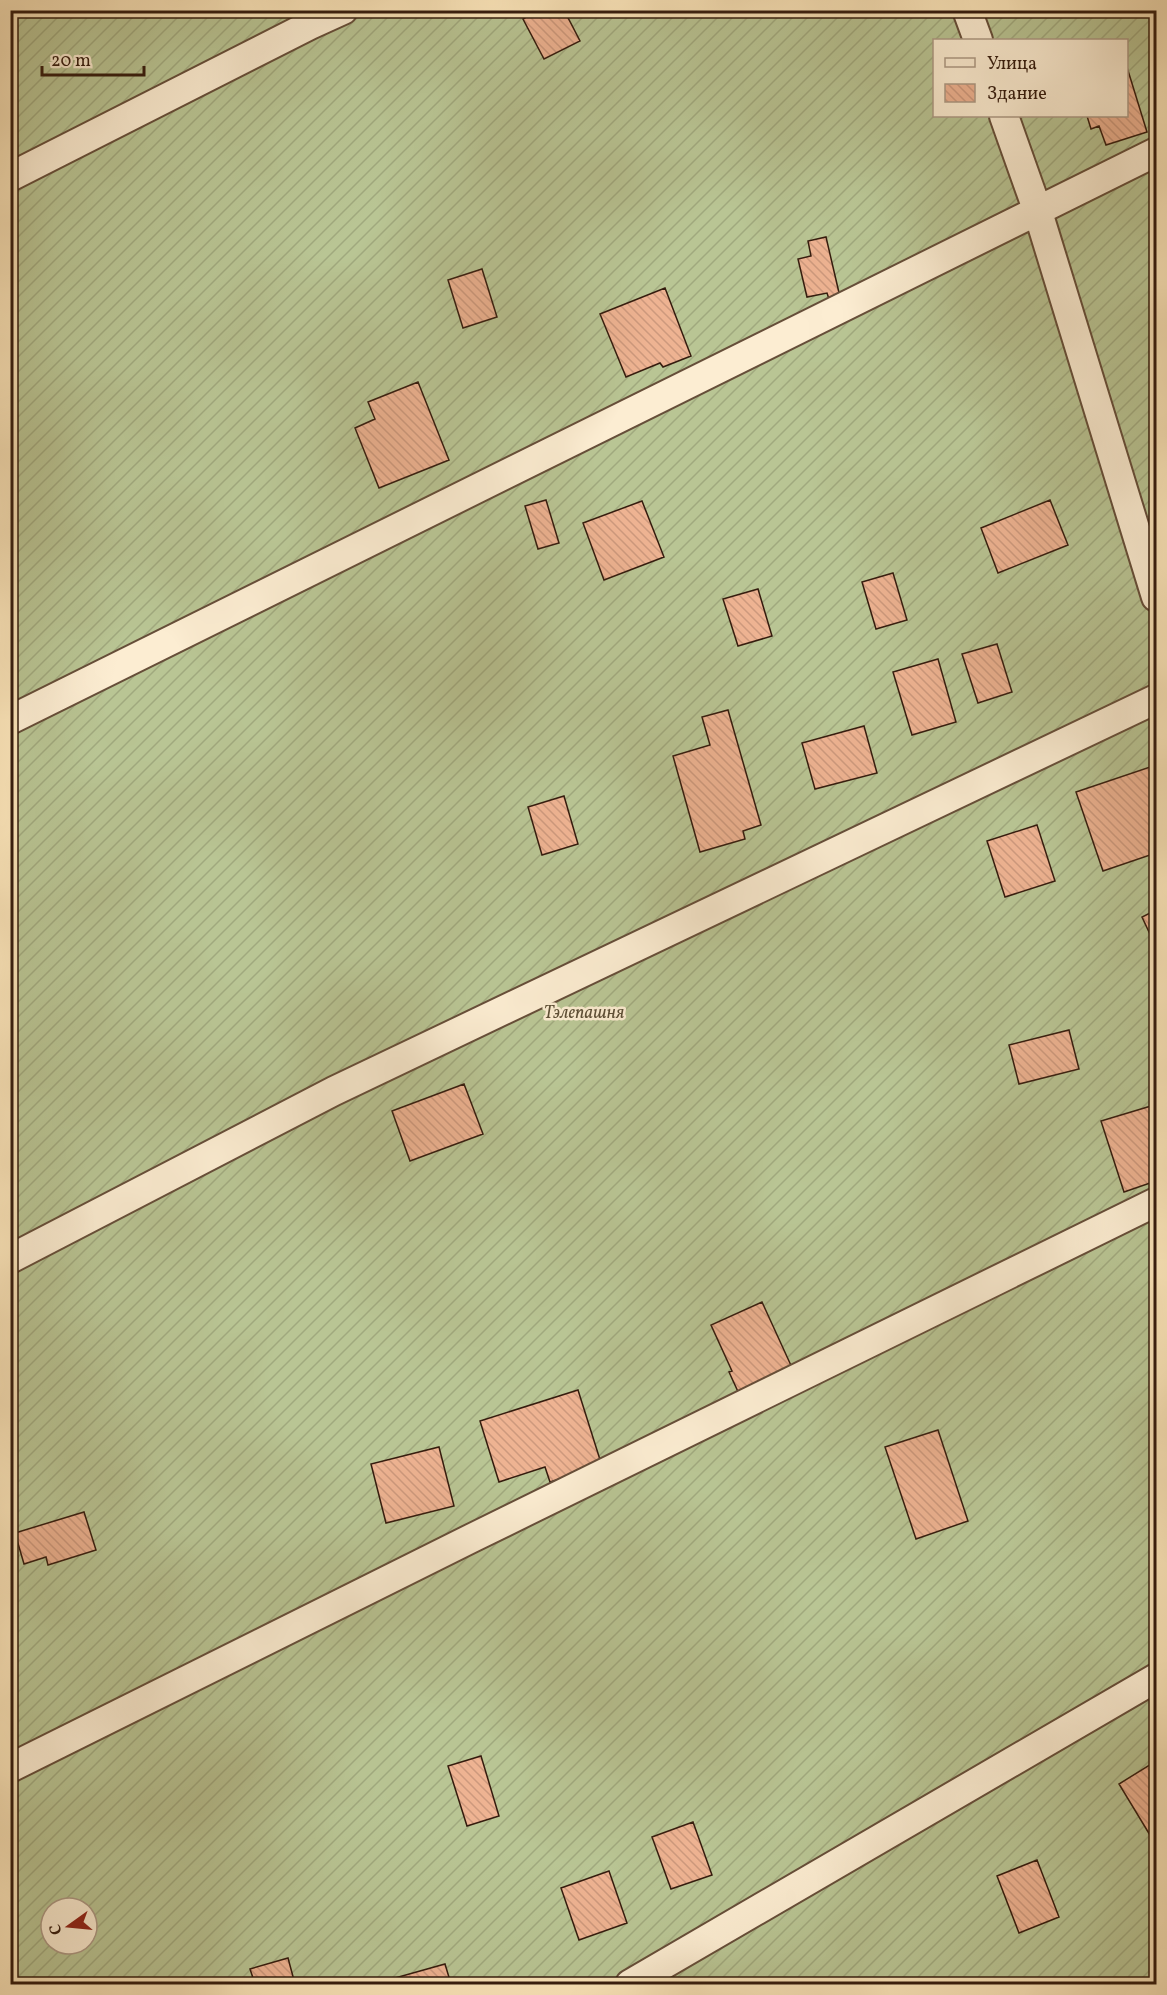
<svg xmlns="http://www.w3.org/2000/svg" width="1167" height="1995" font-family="Vollkorn,serif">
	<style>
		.garden { fill: url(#garden-furrows); stroke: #777051; stroke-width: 1.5; fill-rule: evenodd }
		.building { fill: url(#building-back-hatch); stroke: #351c0e; stroke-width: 1.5 }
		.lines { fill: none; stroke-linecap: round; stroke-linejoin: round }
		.street-casing { stroke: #664e39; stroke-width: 32 }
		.street { stroke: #fcedd2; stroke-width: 28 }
		.labels { text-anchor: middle; stroke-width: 5; stroke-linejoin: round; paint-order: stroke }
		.park-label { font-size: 18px; font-style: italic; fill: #5d4f36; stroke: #fcedd2 }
	</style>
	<defs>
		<pattern id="garden-furrows" width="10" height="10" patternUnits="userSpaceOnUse" patternTransform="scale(1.5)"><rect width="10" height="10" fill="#b9c594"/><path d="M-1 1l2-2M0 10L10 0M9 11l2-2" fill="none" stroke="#a0a97e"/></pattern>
		<pattern id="building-back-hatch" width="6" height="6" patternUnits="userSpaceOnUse" patternTransform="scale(1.5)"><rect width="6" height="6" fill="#eeb392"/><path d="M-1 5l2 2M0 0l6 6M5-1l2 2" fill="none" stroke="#cd997d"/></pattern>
	</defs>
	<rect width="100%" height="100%" fill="#fae4b9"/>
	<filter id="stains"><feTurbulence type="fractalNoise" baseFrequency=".00333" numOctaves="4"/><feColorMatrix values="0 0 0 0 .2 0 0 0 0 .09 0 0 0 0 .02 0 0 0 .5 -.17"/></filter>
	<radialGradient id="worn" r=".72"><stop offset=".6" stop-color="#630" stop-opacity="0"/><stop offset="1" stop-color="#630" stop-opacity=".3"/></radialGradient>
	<!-- garden -->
	<path class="garden" d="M11 11H1156V1984H11ZM934 40H1126V116H934ZM51 1908H87V1944H51Z"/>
	<!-- building -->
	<path class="building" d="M538 10H564L580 41 544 59 523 19Z
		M1126 64 1147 132 1106 145 1099 126 1091 129 1087 116H1126Z
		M826 237 840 297 829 299 827 293 807 297 798 259 811 256 808 241Z
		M482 269 497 317 463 328 448 280Z
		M665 288 691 356 663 367 660 363 626 377 600 314Z
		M418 382 449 460 379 488 355 428 375 419 368 402Z
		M546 500 559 543 538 549 525 506Z
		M1050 500 1068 545 998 573 981 528Z
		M642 501 664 557 604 580 583 523Z
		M893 573 907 620 876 629 862 582Z
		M758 589 772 636 738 646 723 599Z
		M997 644 1012 692 978 703 962 654Z
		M938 659 956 722 912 735 893 672Z
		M728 710 761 825 743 831 745 839 700 852 673 756 710 745 702 717Z
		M864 726 877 773 815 789 802 743Z
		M1156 765V853L1103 871 1076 792Z
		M564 796 578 844 542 855 528 807Z
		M1037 825 1055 881 1005 897 987 841Z
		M1156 910V947L1142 917Z
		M1069 1030 1079 1069 1019 1084 1009 1045Z
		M464 1084 483 1134 410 1161 392 1111Z
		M1151 1106 1156 1123V1181L1124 1192 1101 1121Z
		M762 1302 794 1372 740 1396 729 1372 732 1371 711 1325Z
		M578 1390 602 1466 550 1482 545 1467 499 1482 480 1421Z
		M938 1430 968 1521 916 1539 885 1447Z
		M439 1447 454 1506 386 1523 371 1464Z
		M84 1512 96 1550 48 1565 46 1557 24 1564 15 1533Z
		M481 1756 499 1816 467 1826 448 1766Z
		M1156 1761V1845L1119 1784Z
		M693 1822 712 1875 671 1889 652 1837Z
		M1037 1860 1059 1917 1019 1933 997 1876Z
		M609 1871 627 1923 579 1940 561 1888Z
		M288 1958 295 1984H255L250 1969Z
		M445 1964 451 1984H397L395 1978Z"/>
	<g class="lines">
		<!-- street casing -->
		<g class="street-casing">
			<path id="street" d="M967 10 978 40
				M1004 116 1038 212 1156 597
				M10 177 310 25 343 10
				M10 720 1156 152
				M10 1259 334 1091 1156 699
				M10 1768 472 1538 1156 1202
				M630 1984 1156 1678"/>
		</g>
		<!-- street -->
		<use href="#street" class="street"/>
	</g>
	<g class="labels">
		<!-- park labels -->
		<g class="park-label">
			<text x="584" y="1018">Тэлепашня</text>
		</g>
	</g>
	<!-- margin -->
	<rect width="1167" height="1995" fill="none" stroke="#fae4b9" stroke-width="36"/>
	<rect x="12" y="12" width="1143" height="1971" fill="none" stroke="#351c0e" stroke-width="3"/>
	<rect x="18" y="18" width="1131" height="1959" fill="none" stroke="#351c0e" stroke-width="1.5"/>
	<!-- legend -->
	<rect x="933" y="39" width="195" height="78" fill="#fcedd2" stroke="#ac9984" stroke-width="1.5"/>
	<rect x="945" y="58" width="30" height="9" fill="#fcedd2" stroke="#ac9984" stroke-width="1.5"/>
	<text x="987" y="69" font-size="18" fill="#351c0e">Улица</text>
	<rect x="945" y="84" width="30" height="18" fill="url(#building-back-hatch)" stroke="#ac9984" stroke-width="1.5"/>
	<text x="987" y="99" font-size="18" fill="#351c0e">Здание</text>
	<!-- north arrow -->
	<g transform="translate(69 1926) rotate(255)"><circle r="28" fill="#fcedd2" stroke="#ac9984" stroke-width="1.5"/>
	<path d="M0-4.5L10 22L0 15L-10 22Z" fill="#8f2418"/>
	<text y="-9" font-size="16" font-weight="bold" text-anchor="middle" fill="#351c0e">С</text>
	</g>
	<!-- scale -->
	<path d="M42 66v9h102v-9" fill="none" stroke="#351c0e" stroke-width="3"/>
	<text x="51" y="66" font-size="18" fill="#351c0e" stroke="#fcedd2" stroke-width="4.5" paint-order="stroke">20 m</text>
	<rect width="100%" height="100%" filter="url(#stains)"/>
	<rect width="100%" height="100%" fill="url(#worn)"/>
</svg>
